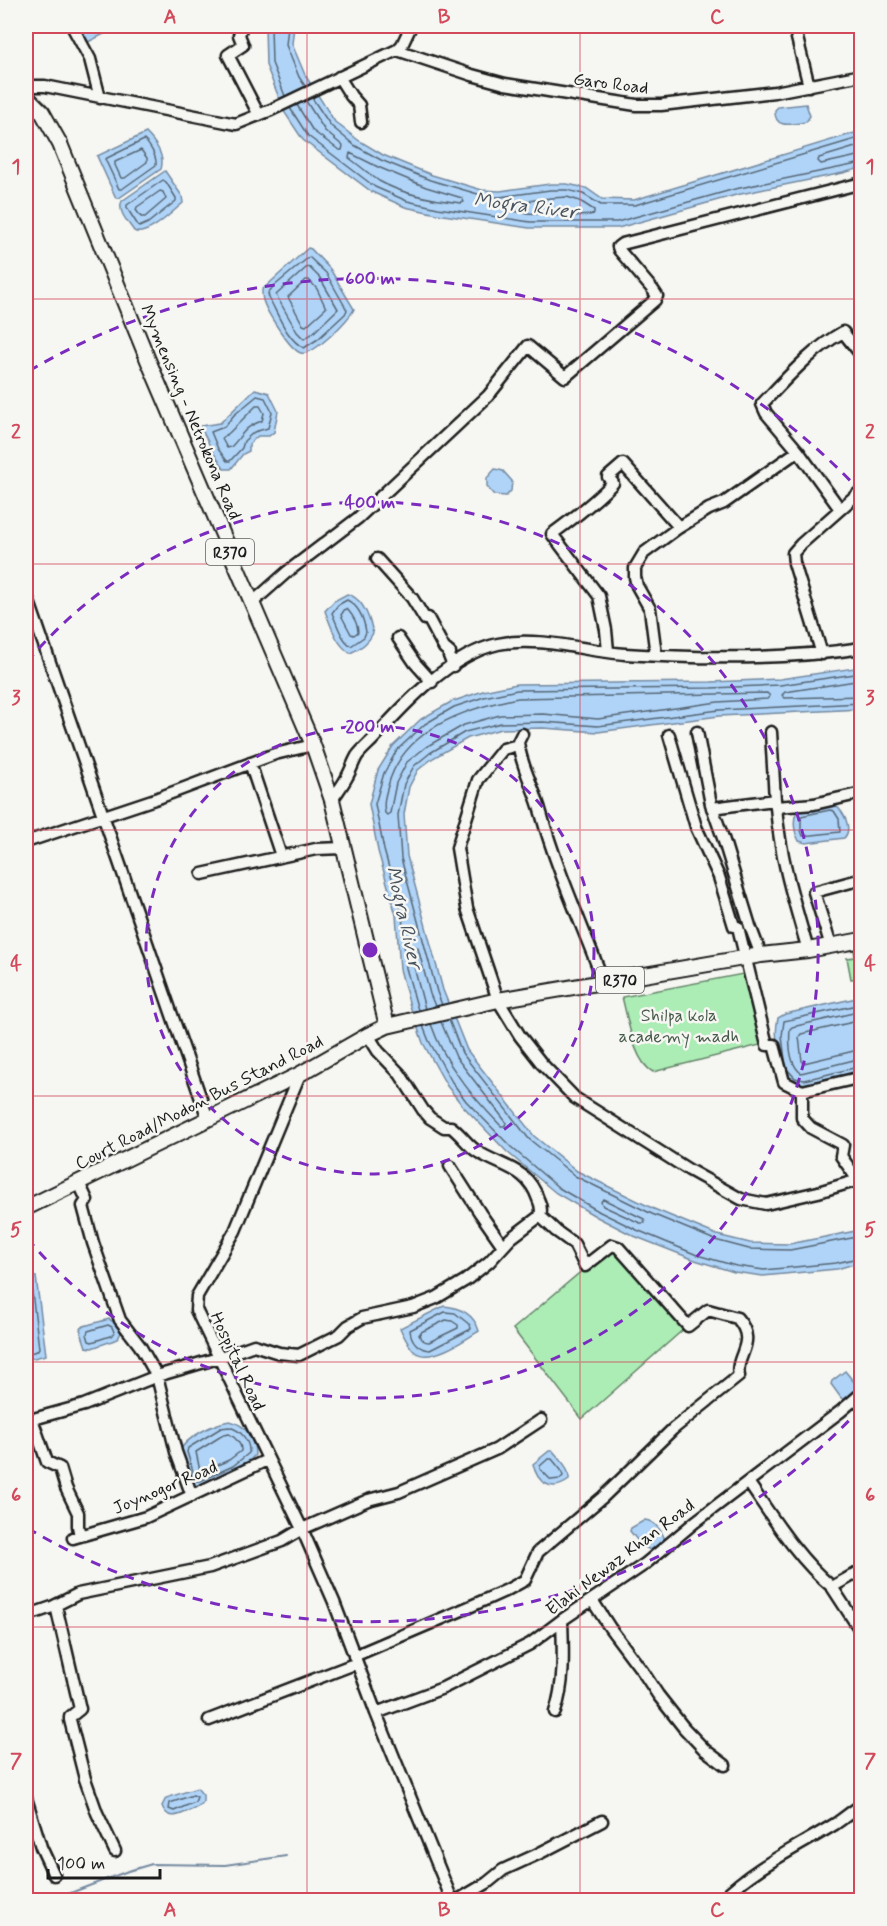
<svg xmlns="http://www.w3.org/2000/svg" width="887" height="1926" font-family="Mynerve,sans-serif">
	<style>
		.green { fill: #acecb5; stroke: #648468; stroke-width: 1.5 }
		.water { fill: #afd4f8; stroke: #748aa0; stroke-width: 1.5 }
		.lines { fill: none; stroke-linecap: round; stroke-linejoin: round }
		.shore { stroke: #576674; stroke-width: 1.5 }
		.stream { stroke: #748aa0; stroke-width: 2 }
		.minor-casing { stroke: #1c1c1c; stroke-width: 15 }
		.major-casing { stroke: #1c1c1c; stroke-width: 18 }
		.minor { stroke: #f6f6f2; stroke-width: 10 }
		.major { stroke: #f6f6f2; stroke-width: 14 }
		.grid { fill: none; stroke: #d1495b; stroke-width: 1.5; stroke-opacity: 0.55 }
		.ring { fill: none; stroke: #7b2cbf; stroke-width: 3; stroke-dasharray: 10 8 }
		.labels { text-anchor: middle; stroke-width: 5; stroke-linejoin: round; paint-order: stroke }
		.shield { fill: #f6f6f2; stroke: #5d5d5c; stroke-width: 1.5 }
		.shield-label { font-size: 16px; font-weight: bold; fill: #1c1c1c }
		.street-label { font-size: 18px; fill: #1c1c1c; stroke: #f6f6f2 }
		.park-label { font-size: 18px; fill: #475a4a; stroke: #f6f6f2 }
		.water-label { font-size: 20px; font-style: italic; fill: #48535e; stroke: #f6f6f2 }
		.centre { fill: #7b2cbf; stroke: #f6f6f2; stroke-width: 3 }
		.ring-label { font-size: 18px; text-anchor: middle; font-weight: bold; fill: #7b2cbf; stroke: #f6f6f2; stroke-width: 5; stroke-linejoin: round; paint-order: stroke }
		.neatline { fill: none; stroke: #d1495b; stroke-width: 2 }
		.grid-label { font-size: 20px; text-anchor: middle; font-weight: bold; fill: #d1495b }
	</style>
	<rect width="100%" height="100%" fill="#f6f6f2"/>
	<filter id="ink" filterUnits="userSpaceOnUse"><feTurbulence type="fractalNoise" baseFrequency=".0167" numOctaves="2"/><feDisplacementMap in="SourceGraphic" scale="12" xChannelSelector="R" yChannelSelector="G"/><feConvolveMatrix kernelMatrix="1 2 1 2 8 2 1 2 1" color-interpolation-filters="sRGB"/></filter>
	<g filter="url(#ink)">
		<!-- green -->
		<path class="green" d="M861 949V978L851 979 847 958 855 957 854 950Z
			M748 973 764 1044 653 1072C633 1061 628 1018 622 997Z
			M613 1247 685 1328 582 1419 513 1329 604 1252Z"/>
		<!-- water -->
		<path class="water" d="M75 26H108L106 33 86 43Z
			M265 26H294L292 44 305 75 335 122 358 140 383 155 432 175 482 190 500 191 550 184H567L586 188 602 199 634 200 861 131V168L843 173 736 195 618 228H529L437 214 405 207 372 192 303 140 285 113 266 65Z
			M806 104 810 116 806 122C792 124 774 130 775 110L778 107Z
			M146 133C155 142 165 156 161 169L119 198H116L97 156Z
			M165 171 182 196 183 203C172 212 147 238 134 231 128 222 117 211 122 201Z
			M308 248 311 249 330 269 354 309C350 319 312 357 301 353 290 350 266 311 263 300 262 297 262 293 262 290Z
			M255 389 269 393 278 411 274 432 269 436H258L249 444V451L243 454 231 469H224L213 452 200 426 220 423Z
			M495 469 503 471 512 481 511 491 506 496 494 495 487 487V478Z
			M347 594C364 598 370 619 373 633 368 644 360 649 350 653 336 644 331 626 325 611L334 601Z
			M861 667V709L719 716 598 732 543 728 501 729 468 738 433 758 418 770 409 787 404 814 407 856 443 990 467 1050 534 1136 577 1171 654 1209 717 1235 750 1243 789 1244 861 1230V1262L837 1269 763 1276 734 1272 695 1260 634 1236 597 1217 556 1193 507 1152 462 1105 447 1086 423 1043 410 1006 400 969 396 915 378 851 369 804 378 770 393 746 421 719 451 702 483 691 517 684 711 682 780 679Z
			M835 805C844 812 853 829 844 838L806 843 799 841C794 831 792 821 797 811Z
			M861 997V1071L805 1086 787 1079C779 1060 773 1039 778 1018L785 1014Z
			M26 1275 36 1277 46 1355 26 1360Z
			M444 1306C461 1308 474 1314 479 1331 465 1340 430 1364 415 1352 408 1346 404 1336 400 1328Z
			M109 1319 117 1324 121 1332 118 1339 92 1348 86 1347 80 1329 84 1326Z
			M845 1371 859 1388 845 1400 841 1398 831 1384 832 1381Z
			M230 1421C246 1425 255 1438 255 1455 243 1469 212 1487 193 1487L180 1451C186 1437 215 1423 230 1421Z
			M549 1451H553C560 1460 570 1468 569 1480 552 1493 537 1483 533 1464Z
			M645 1520C655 1521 664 1533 665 1542L652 1551 641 1545 630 1531 631 1528Z
			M197 1788 203 1795V1802C199 1808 193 1809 186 1812 175 1817 167 1819 162 1806L166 1798Z"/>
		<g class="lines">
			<!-- shore -->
			<path class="shore" d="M271 26 272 63 285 96
				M288 26 286 45 299 77 305 86
				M312 98 331 126 354 145 381 160 430 180 488 197H500L550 190H567L583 194 601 205H635L862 137
				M297 105 313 131 339 150H342L343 146 325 131 306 101
				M290 108 308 136 375 187 407 201 438 208 530 222H617L735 189 862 163
				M144 140C150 145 157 157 156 165L122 189H119L105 159Z
				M862 145 819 158 818 161 821 164 862 155
				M141 150 147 158V162L125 178H121L115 165V162Z
				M350 153 378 167 426 187 462 198 464 202 461 203C433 200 404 195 379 181 369 174 359 165 349 158Z
				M163 180 166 182 176 198V201L148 223 139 227 127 208V205Z
				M160 191 163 192 166 199 145 217H141L136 210 137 207Z
				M567 197 580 201 594 210V214C576 219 524 213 504 210L502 208 504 204 551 198Z
				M309 257 326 273 347 310 345 314 318 339 304 348C287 340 278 314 269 298L268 293 273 287Z
				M309 267 320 278 338 309 313 333 304 339 297 332 276 295 306 268Z
				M306 280H309L317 289 326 308 306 326 303 325 288 297Z
				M257 396 265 398 272 412 268 428 254 432 244 441 242 448 230 461H227L218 449 211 432 224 427 234 415Z
				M256 406H260L264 413 262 421C243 427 243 435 231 447L227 448 222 439 223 437 229 433Z
				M347 600C359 606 364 619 366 632L364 637 351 646C341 639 337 624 332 613L338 605Z
				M345 609 348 610C353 616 358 623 358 632L354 635 351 634 341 615Z
				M862 680 785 692 782 695 785 698 862 696
				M767 693 770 696 767 699 718 702 598 719 543 714 500 715 464 725 426 747 407 762 396 783 390 813 387 815 385 813C383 803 385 796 388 786 403 729 466 708 518 698Z
				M830 810 834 811 839 819 840 832 803 836 801 830V816Z
				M442 1005 437 992 401 858 398 815 404 784 414 766 430 753 465 732 501 723 543 722 598 726 719 710 862 703
				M425 1009 414 967 412 949 414 946 418 948 430 994 435 1006
				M418 1010 406 968 402 914 384 850 375 804 384 773 397 750 425 724 454 707 484 697 517 690 711 688 780 685 862 673
				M862 1011 792 1027 790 1029C789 1042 789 1064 801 1073L862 1058
				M449 1020 462 1053 529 1139 575 1176 652 1214 715 1240 749 1249 790 1250 862 1236
				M862 1020 801 1034 799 1037 802 1061 804 1063 862 1049
				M431 1024C445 1065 472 1096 501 1126H505L506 1122 456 1057 441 1022
				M423 1026 429 1041 452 1082 466 1101 511 1147 559 1188 600 1212 637 1230 697 1255 736 1266 764 1270 836 1263 862 1257
				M785 1060 782 1036 784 1021 862 1004
				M787 1069 795 1078 804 1080 862 1066
				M603 1199 644 1219 645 1223H640L603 1206 601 1202Z
				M26 1281 31 1284 39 1348 37 1351 26 1354
				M445 1312 455 1313 470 1325 471 1329 430 1350C418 1349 411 1341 410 1330Z
				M446 1320 452 1321 458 1325V1328L429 1342C424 1342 421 1339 419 1335L421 1332Z
				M108 1325 112 1327 114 1332 113 1335 92 1342 89 1341 87 1334 88 1331Z
				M229 1427C241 1430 250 1441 249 1453L233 1466 200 1481H196L187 1452 188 1448 221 1428Z
				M229 1434C235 1437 242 1444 241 1451L229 1460 204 1471H200L196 1452 223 1435Z
				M548 1459H552L561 1470 563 1476 560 1479 551 1480 540 1469V1466Z
				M193 1795 197 1797 195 1802 174 1811 169 1809 170 1803Z"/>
			<!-- stream -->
			<path class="stream" d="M26 1896 47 1898 60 1897 128 1871 152 1864 225 1865 286 1856"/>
			<!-- minor casing -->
			<g class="minor-casing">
				<path id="minor" d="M72 26 90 59 100 98
					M242 26 239 35 243 45 228 55 259 115
					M794 26 809 86
					M397 50 472 75 505 84 636 105H661L775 92 862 75
					M339 77 351 96 359 105 361 122
					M26 86H45L236 124 271 110 397 50 402 45 411 26
					M798 451 766 413 762 404C786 379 812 349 843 332L862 356
					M377 559 412 598 425 619 428 618 444 648 450 653 449 656 453 666
					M26 593 208 1119
					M252 603 287 572 358 518 488 396 528 346 565 377 655 300 657 296 653 290 619 250 618 247 622 244 862 183
					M398 638 415 663 432 682
					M608 651 606 630 599 596 552 534C574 518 594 503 613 483L608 477 623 464 679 527
					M822 654 794 563 793 553 801 544 862 490
					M656 655 650 609 637 586 635 577V568L644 553 678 528 709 509 724 503 798 451 840 509
					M697 732 711 804 723 838 750 926 761 955
					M771 732 775 800
					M522 734 518 742C521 767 535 789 541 813 557 871 583 927 604 983
					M669 735 696 827 719 877 734 926 738 927 767 1045H774L784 1082 802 1091
					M518 745 503 749 478 780 457 848 467 908 498 1000 520 1036 542 1064 575 1098 689 1170 741 1199 766 1204 818 1192 862 1179
					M250 763 281 856
					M332 800C337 792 343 785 347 777 351 770 353 763 357 756 362 749 370 743 376 736 406 702 452 654 498 644 540 636 584 651 625 654 703 659 784 660 862 648
					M712 808 775 800 776 807
					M26 842 158 798 275 754 313 745
					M202 874 316 849 344 848
					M831 946 814 892 862 879
					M808 950C794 902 780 857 776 807L814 804 862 793
					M300 1074 235 1231 197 1296 196 1310 302 1529 334 1602 376 1713 452 1900
					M802 1091V1118L811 1128 843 1145 841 1156 855 1176 862 1179
					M802 1091 862 1077
					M450 1166 480 1213 503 1246
					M79 1183 87 1200 83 1206 93 1243 120 1320 140 1346 157 1376 176 1452 192 1496
					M32 1419 47 1462 60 1468 66 1488 78 1513V1526L80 1536
					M26 1421 84 1405 157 1376 218 1358 254 1345 279 1353 299 1355 339 1335 348 1326 362 1318 413 1307 436 1298 466 1280 489 1262 511 1238 540 1216C542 1210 541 1205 538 1199 528 1168 502 1167 478 1152 468 1146 461 1134 451 1127H444L430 1118 423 1110 400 1074 378 1051 368 1035
					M748 1482C773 1518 798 1559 832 1587
					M73 1538 146 1517 267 1460
					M862 1570 832 1587 862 1633
					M592 1600 610 1628 643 1672 658 1695 684 1728 705 1750 725 1765
					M56 1606 80 1709 70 1717V1720L85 1779 97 1813 115 1851
					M26 1616 52 1607 78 1594 210 1567 282 1541 302 1529 368 1500 399 1492 497 1449 541 1420
					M354 1656 469 1607 507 1590 525 1580 538 1552 603 1497 673 1429 739 1376C734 1355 759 1343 737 1318L708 1310 688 1326 618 1247 612 1245 585 1266 574 1244 556 1231 540 1216
					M555 1712C565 1682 563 1651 562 1620
					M376 1713 443 1688 530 1644 562 1620 645 1564 695 1522 841 1411 862 1393
					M209 1720 357 1663
					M26 1798 41 1847 54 1875
					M458 1900 487 1883 503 1870 538 1854 602 1821
					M721 1900C753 1868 796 1848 835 1824 844 1818 852 1811 862 1805"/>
			</g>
			<!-- major casing -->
			<g class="major-casing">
				<path id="major" d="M26 96 42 112 60 144 148 360 313 745 332 800 387 1026
					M26 1208 300 1074 368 1035 387 1026 498 1000 761 955 808 950 862 940"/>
			</g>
			<!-- minor -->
			<use href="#minor" class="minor"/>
			<!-- major -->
			<use href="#major" class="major"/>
		</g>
	</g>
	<!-- grid -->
	<path class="grid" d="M307 26V1900M580 26V1900M26 299H862M26 564H862M26 830H862M26 1096H862M26 1362H862M26 1627H862"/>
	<!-- distance rings -->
	<g class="ring">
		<circle cx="370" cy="950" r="224"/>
		<path d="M27 662A448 448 0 1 1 27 1238"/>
		<path d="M861 1408A672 672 0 0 1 29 1529M29 371A672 672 0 0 1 861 492"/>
	</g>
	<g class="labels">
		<!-- shield labels -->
		<g class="shield">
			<rect x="206" y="539" width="48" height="26" rx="4.5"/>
			<rect x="596" y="967" width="48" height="26" rx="4.5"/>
		</g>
		<g class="shield-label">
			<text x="230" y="558">R370</text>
			<text x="620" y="986">R370</text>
		</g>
		<!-- street labels -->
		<g class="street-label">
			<text transform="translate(611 83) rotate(7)" y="6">Garo Road</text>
			<text transform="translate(191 412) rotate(67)" y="6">Mymensing - Netrokona Road</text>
			<text transform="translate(199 1102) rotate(-27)" y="6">Court Road/Modon Bus Stand Road</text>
			<text transform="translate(238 1361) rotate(65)" y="6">Hospital Road</text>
			<text transform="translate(165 1487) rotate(-23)" y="6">Joynogor Road</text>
			<text transform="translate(620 1557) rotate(-37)" y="6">Elahi Newaz Khan Road</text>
		</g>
		<!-- park labels -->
		<g class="park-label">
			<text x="679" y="1021">Shilpa kola<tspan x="679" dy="21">academy madh</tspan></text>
		</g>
		<!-- water labels -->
		<g class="water-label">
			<text transform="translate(526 205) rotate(7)" y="7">Mogra River</text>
			<text transform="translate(405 917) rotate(77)" y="7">Mogra River</text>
		</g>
	</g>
	<circle cx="370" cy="950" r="9" class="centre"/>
	<g class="ring-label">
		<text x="370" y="284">600 m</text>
		<text x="370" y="508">400 m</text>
		<text x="370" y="732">200 m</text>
	</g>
	<!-- margin -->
	<rect width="887" height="1926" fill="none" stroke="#f6f6f2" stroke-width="66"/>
	<!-- scale -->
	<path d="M48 1869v9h112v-9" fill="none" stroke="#1c1c1c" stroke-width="3"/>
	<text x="57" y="1869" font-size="18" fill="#1c1c1c" stroke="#f6f6f2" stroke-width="4.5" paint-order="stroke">100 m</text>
	<rect x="33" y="33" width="821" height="1860" class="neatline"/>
	<g class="grid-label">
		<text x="170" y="23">A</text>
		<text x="444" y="23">B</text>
		<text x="717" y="23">C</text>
		<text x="16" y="173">1</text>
		<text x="870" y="173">1</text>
		<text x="16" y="438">2</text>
		<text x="870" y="438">2</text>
		<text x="16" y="704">3</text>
		<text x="870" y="704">3</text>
		<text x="16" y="970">4</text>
		<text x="870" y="970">4</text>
		<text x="16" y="1236">5</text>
		<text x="870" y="1236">5</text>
		<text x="16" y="1501">6</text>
		<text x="870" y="1501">6</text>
		<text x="16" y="1767">7</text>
		<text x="870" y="1767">7</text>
		<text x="170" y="1916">A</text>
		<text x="444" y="1916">B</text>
		<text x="717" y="1916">C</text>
	</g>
</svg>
